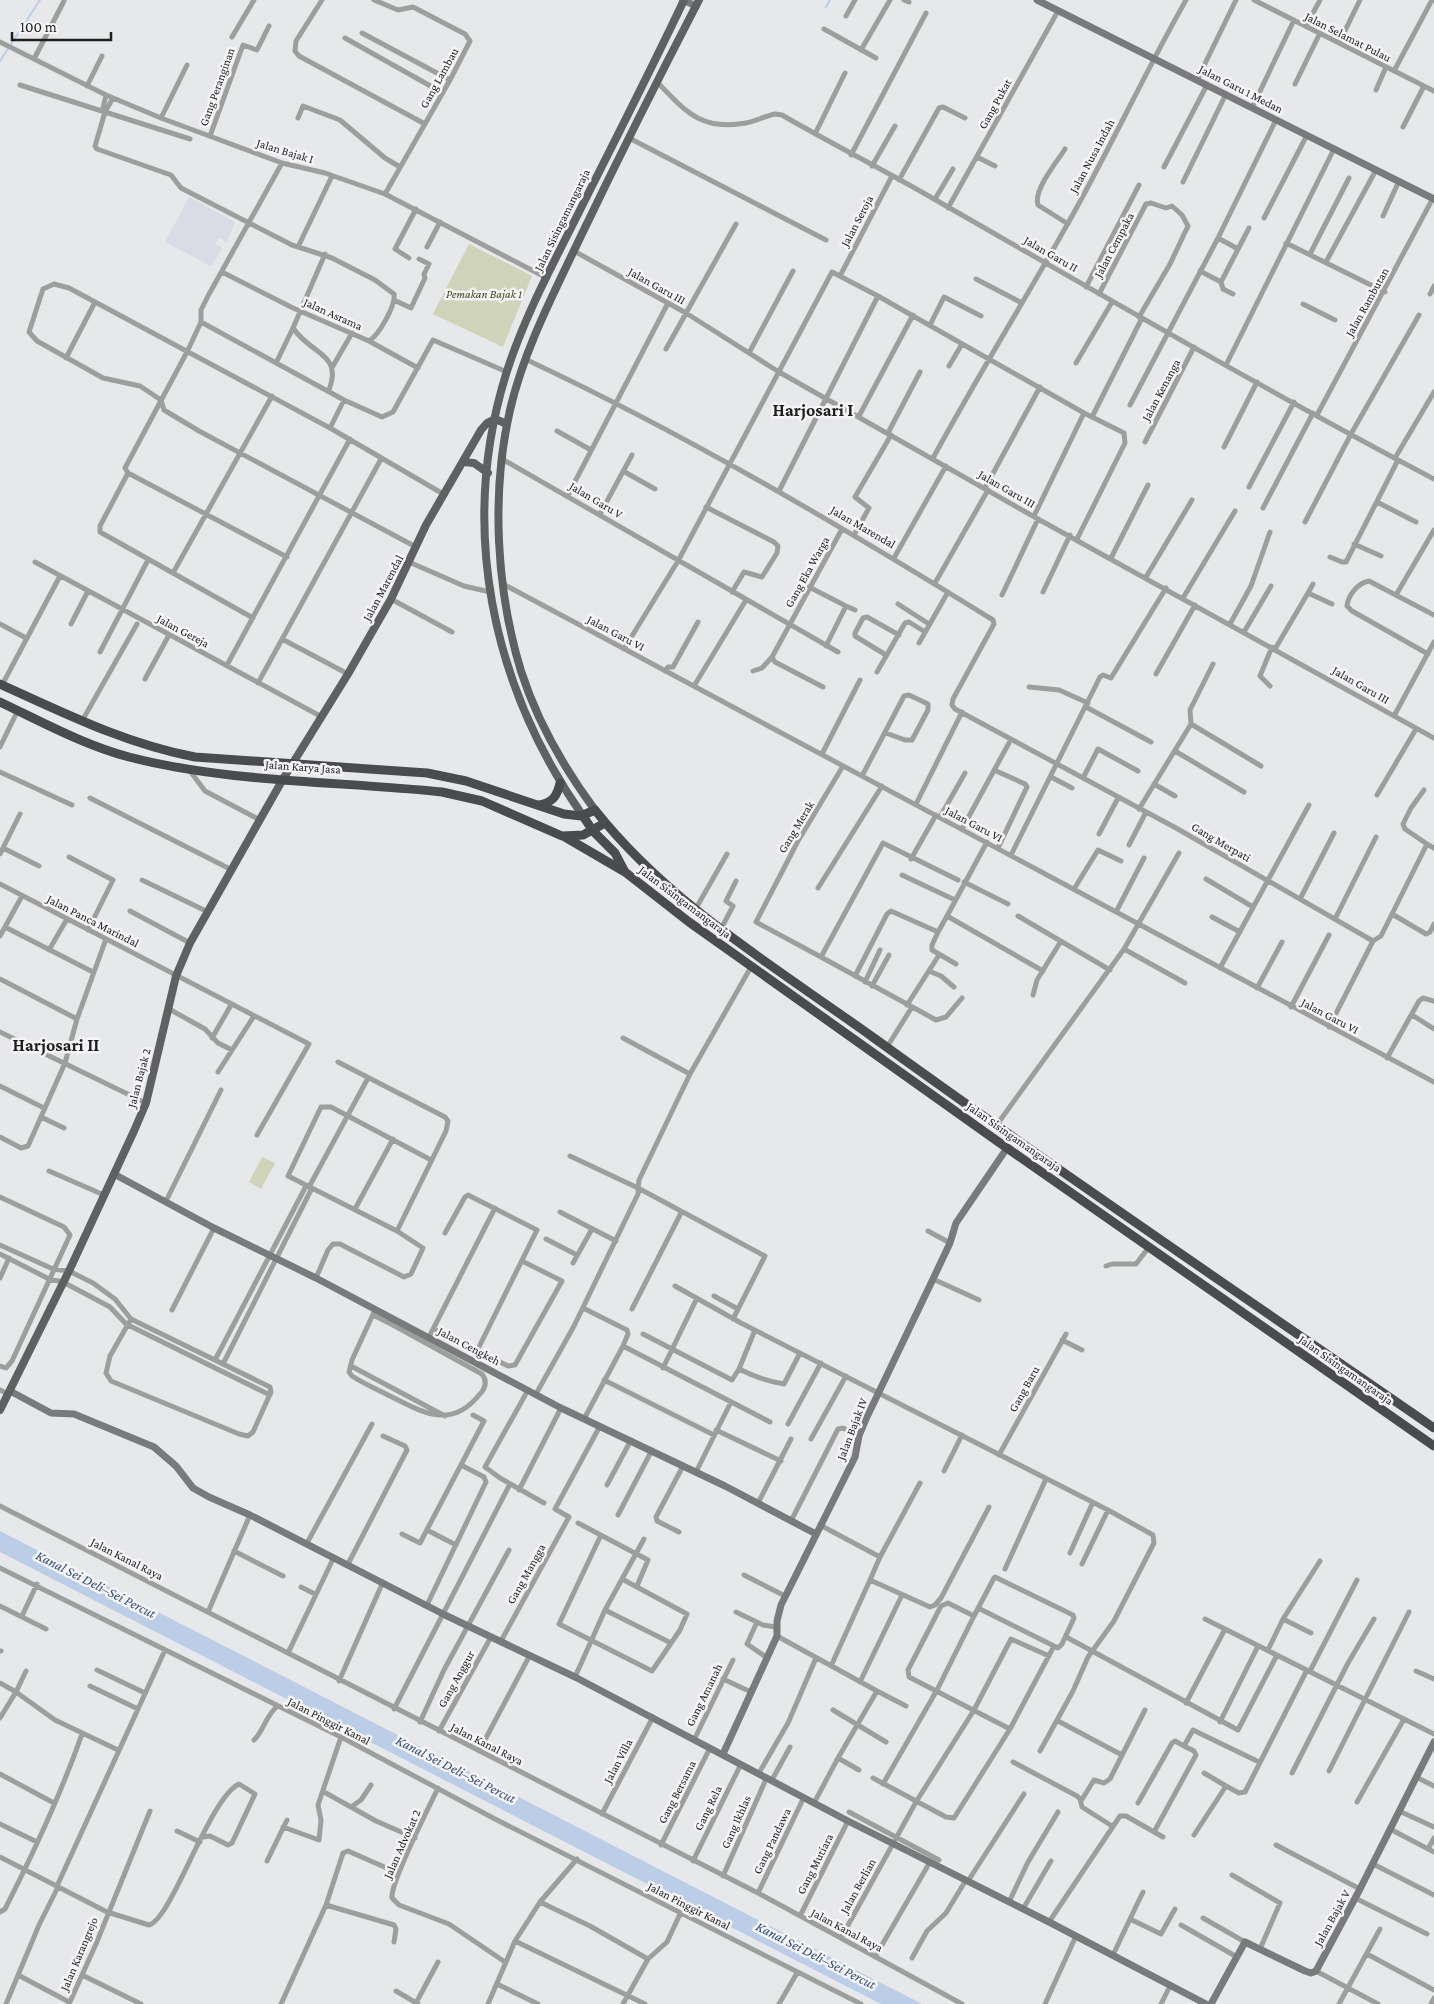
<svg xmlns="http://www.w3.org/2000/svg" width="1434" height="2004" font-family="'Crimson Pro',serif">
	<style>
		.built { fill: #d9dce5 }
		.green { fill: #ced3b9 }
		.water { fill: #bccde8 }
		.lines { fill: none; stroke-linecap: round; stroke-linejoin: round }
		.stream { stroke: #bccde8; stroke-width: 2 }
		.street { stroke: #9d9e9e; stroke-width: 5 }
		.secondary { stroke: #797a7b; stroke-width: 7 }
		.primary { stroke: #5f6062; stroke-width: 8 }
		.highway { stroke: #494b4c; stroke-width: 9 }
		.labels { text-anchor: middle; stroke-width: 5; stroke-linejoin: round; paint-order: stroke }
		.street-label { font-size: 12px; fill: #1e1f1f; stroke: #f5f5f8 }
		.park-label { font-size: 12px; font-style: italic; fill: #3c410e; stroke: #f5f5f8 }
		.water-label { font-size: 14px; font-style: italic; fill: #344d74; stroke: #f5f5f8 }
		.district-label { font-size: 18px; font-weight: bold; fill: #1e1f1f; stroke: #f5f5f8 }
	</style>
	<rect width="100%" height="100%" fill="#e7e8ea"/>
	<!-- built -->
	<path class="built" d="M189 197 235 222 227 242 218 238 215 244 223 248 211 266 165 242Z"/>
	<!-- green -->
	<path class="green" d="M469 244 532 276 503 347 433 314Z
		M262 1157 275 1163 261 1189 249 1182Z"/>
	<!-- water -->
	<path class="water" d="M0 1531 922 2004H881L0 1552Z"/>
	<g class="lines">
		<!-- stream -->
		<path class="stream" d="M826 7 830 0
			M0 61 40 0"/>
		<!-- street -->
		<path class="street" d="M322 0 296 41 295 51 299 56 425 124
			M374 0 398 10 413 7 465 34 470 41 450 80 385 194
			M904 0 909 2
			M1254 0 1434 91
			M846 16 855 0
			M1306 26 1320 0
			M824 29 876 58
			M362 33 450 80
			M232 37 254 0
			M345 38 443 93
			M0 42 106 95 161 118 282 163 325 173 385 194 547 278
			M1339 43 1360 0
			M861 50 890 0
			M34 59 64 1
			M1394 71 1432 0
			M1197 80 1236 0
			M657 82C686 112 701 131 746 123 756 121 765 116 775 114L782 115C832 144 884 170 934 199 1100 294 1265 390 1434 479
			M1295 84 1320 33
			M20 85 190 139
			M87 86 102 56
			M1376 90 1386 67
			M113 98 105 112 95 146 97 149 171 175 181 188 292 245 332 258 375 280 394 294C396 305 379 335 369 341L293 308 222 272
			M1252 108 1294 20
			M105 112 103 108 106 95
			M161 118 187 65
			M298 118 303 106 340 120 385 158 400 167
			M1403 127 1424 86
			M815 134 845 73
			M210 136 243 45 257 50 269 26
			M629 138 826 240
			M1065 149C1057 162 1033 190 1038 205L1068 224
			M851 155 926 13
			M977 157 995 166
			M282 163 208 296 201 310V322L188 350 125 468 128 473 287 557
			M872 166 895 126
			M1164 167 1207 85
			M899 180 939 108 943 107 965 118
			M1183 182 1226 94
			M935 199 953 169
			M948 208 1058 11
			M1383 216 1399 181
			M1264 218 1307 135
			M1218 238 1238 249
			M1286 243 1385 292
			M298 247 332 176
			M427 247 440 222
			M574 251 686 313 779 372 1038 519 1434 738
			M325 254 293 328C311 355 343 353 329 390
			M1310 254 1349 178
			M409 258 395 249 416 209
			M1326 262 1376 170
			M1200 271 1221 282 1223 289 1233 294
			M840 276 892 176
			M976 279 1022 303
			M1221 282 1249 228
			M1086 287 1139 185
			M1099 294 1146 204 1151 203 1166 208 1172 206 1182 215 1188 226 1170 264 1139 317
			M1430 294 1434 286
			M394 300 411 308 425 278 424 274 429 264 419 259
			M1303 304 1335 320
			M201 322 344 400 382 417 393 412 433 340 507 372
			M930 325 944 297 981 316
			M369 341 418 368
			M666 349 736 224
			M749 353 793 271
			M66 358 95 302
			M525 359C687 435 841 526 993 620L994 624 953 699 952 705 955 709 1176 828 1373 941
			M277 361 293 328
			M1076 363 1112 302
			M1226 365 1334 149
			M333 366 352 333
			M949 366 962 344
			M1130 405 1218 238 1276 120
			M1317 415 1433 198
			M859 416 913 315
			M1092 417 1142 318
			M330 428 344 400
			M557 431 591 450
			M888 433 920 372
			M1145 442 1194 347
			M1224 447 1257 382
			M933 458C976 379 1023 303 1067 225 1109 151 1144 74 1186 0
			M1395 458 1434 392
			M502 459 838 652
			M623 471 655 489
			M128 473 100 526V532L253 618
			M1249 487 1294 402
			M985 488 1040 387
			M779 491 878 296
			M568 495 668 303
			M1377 502 1416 522
			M706 507 774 542 778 546 777 553 762 577 744 572 732 592
			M1263 508 1313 413
			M600 514 632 455
			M1034 516 1084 413
			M1305 522 1351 434 1419 315
			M854 535 869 508 855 497 891 435
			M1354 544 1381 556
			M416 547 199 431 164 410 161 400 140 386 103 378 37 341 29 332 43 289 54 284 69 288 330 428 445 495
			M1330 557 1342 562H1346L1398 460
			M894 558 946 466
			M1111 558 1148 485
			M35 562 322 717
			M409 562 464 586 490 592
			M173 573 272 396
			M1146 577 1192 500
			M935 583 988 490
			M503 584 1434 1082
			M809 587 846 606 826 646
			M1043 592 1070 535
			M1308 593 1313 584
			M1002 595 1038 519
			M1396 595 1434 530
			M1183 598 1235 511
			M391 599 452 632
			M898 604 929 624
			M846 606 855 610
			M0 624 26 638
			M71 624 88 591
			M1230 624 1251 586 1270 532
			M1244 632 1271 586
			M282 639 348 674
			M919 643 948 592
			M624 649 678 561 832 272 878 296 1084 413 1124 433 1125 443 1077 539
			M1275 649 1308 593 1332 604
			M100 652 148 560
			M1428 654 1352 611 1347 606C1348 595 1358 583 1369 581L1434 615
			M886 655 855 636V633L863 618 867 617 899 635
			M227 665 350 439
			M665 671 668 667H673L698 622
			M753 671 762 668 772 657
			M877 672 905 623 909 622 925 632
			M1156 674 1195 605
			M145 679 169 635
			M258 683 381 459
			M2 685 60 576
			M694 686 746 600
			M1270 686 1260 676 1272 647
			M823 687 775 662 772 657 842 529
			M1029 687 1059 690 1088 703
			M1086 707 1151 742
			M1394 716 1434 642
			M82 721 137 624
			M1191 724 1261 766
			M0 747 18 710
			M1175 751 1244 792
			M822 754 860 680
			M994 770 1025 784 1027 787 998 848
			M190 771 205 791 260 820
			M0 772 72 805
			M862 776 904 696 909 695 928 704V710L912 740H905L886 733
			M1051 777 1072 788
			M1083 778 1098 749 1138 771
			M1154 784 1175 796
			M1377 795 1416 729
			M90 798 232 870
			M916 804 962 712
			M1139 809 1191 724 1190 710 1213 664
			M940 817 965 773
			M962 829 1009 743
			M1099 834 1118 798
			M1427 844 1434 848
			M1129 845 1146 812
			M3 848 39 866
			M0 854 20 814
			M1011 855 1100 677 1103 675 1111 678 1166 588
			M69 857 113 880 88 930
			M911 859 936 815
			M902 875 955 900
			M1206 879 1253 907
			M142 880 208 912
			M958 880 883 843 821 957 936 1020 946 1017 962 998
			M964 882 1008 904
			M0 884 309 1044 257 1135
			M818 888 882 786
			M1074 889 1098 850 1121 861
			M1300 899 1334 833
			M695 910 727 854
			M130 911 190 943
			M1116 912 1144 858
			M1392 914 1426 934 1430 932 1434 924
			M947 916 987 842
			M1018 916 1110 970
			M1212 917 1240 932
			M1335 919 1376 837
			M5 927 93 972
			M721 929 733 906 726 901 736 881
			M938 932 932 945V950L956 964
			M0 936 22 896
			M1373 941 1381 936 1427 844 1405 829 1403 824 1411 808 1424 790
			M1124 949 1185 983
			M49 950 67 919
			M821 957 756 922 798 841 843 766
			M1220 968 1309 805
			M929 971 941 976 954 987
			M855 976 887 914 891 911 938 932 947 916 1043 971
			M0 979 77 1019
			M865 982 880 950
			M872 986 889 955
			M1257 988 1282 942
			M1033 995 1037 980 1061 941
			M907 1005 939 955
			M1291 1007 1329 935
			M169 1009 205 1029 218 1043 232 1050
			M1412 1015 1434 1029
			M1329 1027 1373 941
			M0 1032 146 1103
			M212 1038 231 1005
			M623 1038 690 1074
			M887 1047 912 1007
			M1387 1058 1419 1001 1423 998 1434 1001
			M338 1062 445 1117 448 1121 446 1131 397 1231
			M218 1072 254 1016
			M0 1086 44 1108
			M41 1117 64 1128
			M996 1126 1124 949 1179 853
			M0 1137 21 1148 28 1146 65 1063 77 1019 106 939
			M49 1171 104 1195
			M309 1187 368 1078
			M0 1197 64 1227 70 1235 12 1361 6 1368 0 1366
			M166 1201 221 1090
			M355 1209 393 1139
			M560 1212 616 1241
			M928 1231 950 1243
			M445 1233 465 1197 468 1195 537 1230 477 1351
			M546 1239 577 1255
			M0 1245 53 1269 69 1271 93 1283 115 1299 131 1319 270 1387 271 1392 253 1432 248 1436 239 1434 111 1381 106 1373 110 1356 131 1319
			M0 1254 49 1279 63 1282 110 1307 126 1324 270 1395
			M573 1263 592 1229
			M1106 1266 1112 1264H1136L1149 1247
			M0 1278 9 1258
			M316 1278 328 1250 333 1244H340L404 1277 411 1274 423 1248 397 1231 288 1176 321 1107H331L431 1160
			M933 1279 979 1300
			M675 1286 741 1323 1108 1510 1153 1535 1154 1543 1114 1621 1088 1657 1073 1691 1040 1751
			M714 1296 738 1309
			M583 1308 627 1330 628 1334 623 1346
			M632 1309 681 1213
			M172 1310 214 1228
			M375 1310 352 1360 349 1372 352 1376C364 1384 377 1389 390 1396 422 1412 451 1430 479 1395 485 1389 488 1382 482 1374L393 1325 396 1320
			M373 1315 393 1325
			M733 1319 765 1256 638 1188 639 1180 690 1074 751 967
			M434 1329 508 1366 515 1365 562 1281 522 1261
			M643 1334 732 1380 739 1369 755 1330
			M429 1337 495 1208
			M1062 1340 1082 1350
			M215 1360 306 1186
			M223 1364 312 1188
			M351 1366 445 1416
			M663 1368 697 1298
			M739 1369C753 1376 769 1382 784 1384L800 1353
			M604 1380 714 1435
			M0 1390 8 1394
			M528 1390 485 1467 500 1478 544 1503
			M536 1394 574 1326 638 1194V1188L570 1156
			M584 1419 623 1346 770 1422
			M788 1424 821 1363
			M716 1430 781 1461
			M811 1439 846 1376
			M999 1455 1066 1334
			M944 1471 962 1435
			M696 1472 731 1402
			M607 1485 631 1440
			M519 1490 561 1408
			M758 1503 791 1439
			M0 1506 758 1893 962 2004
			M618 1515 652 1450
			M791 1521 838 1429 843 1428 859 1436
			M578 1523 648 1560 637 1586
			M820 1525 880 1557 870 1580 930 1607 935 1605 941 1598 989 1507
			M427 1530 456 1545
			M679 1532 657 1521 656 1517 683 1466
			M402 1534 420 1543 484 1421 473 1415
			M601 1535 559 1624 652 1671 680 1630 687 1614 622 1579
			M307 1543 372 1424
			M234 1551 283 1576
			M1070 1553 1093 1502
			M880 1557 920 1483
			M348 1564 407 1450 405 1446 383 1436
			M1082 1564 1108 1510
			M0 1568 341 1737 495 1819 861 2004
			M1005 1569 1046 1479
			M744 1575 785 1596
			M301 1587 315 1594
			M427 1605 486 1482 484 1477 461 1465
			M0 1606 46 1629
			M978 1608 1058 1648 1062 1644 1074 1618 1073 1615 995 1577 994 1578 974 1616 948 1603 941 1606 908 1670 909 1677 1010 1729 1054 1646
			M605 1610 671 1643
			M208 1612 250 1515
			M736 1612 763 1625 776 1627
			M22 1616 37 1584
			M1205 1619 1434 1734
			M1283 1619 1311 1633
			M757 1622 747 1644 766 1657
			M777 1636 877 1691 838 1758 859 1770
			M1068 1638 1238 1730 1277 1655
			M501 1641 569 1517 555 1509 600 1426
			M1268 1650 1283 1619 1320 1561
			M0 1651H1
			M288 1653 334 1557
			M831 1666 870 1580
			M97 1670 145 1693
			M1310 1671 1357 1580
			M1416 1671 1434 1679
			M575 1677 605 1610 644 1539
			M723 1679 751 1692
			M339 1681 383 1582
			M860 1682 902 1595
			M0 1683 16 1692 26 1671
			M90 1686 138 1709
			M877 1691 906 1706
			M1186 1703 1225 1629
			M394 1709 510 1484
			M833 1710 886 1742
			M0 1718 16 1692 55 1720 118 1750
			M1058 1721 1122 1755
			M420 1722 444 1670 509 1550
			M1220 1722 1258 1646
			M439 1731 491 1637
			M254 1740C264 1731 266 1714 278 1706
			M694 1740 733 1660
			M479 1751 530 1655
			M1013 1762 1077 1796 1080 1799 1082 1807 1112 1826
			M1329 1771 1409 1612
			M759 1773 788 1723 816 1658
			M1204 1773 1226 1786
			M1292 1773 1348 1663 1374 1619
			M0 1774 54 1803
			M1416 1777 1434 1786
			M873 1778 946 1817 954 1818 1010 1729
			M772 1780 790 1747
			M883 1784 937 1690 974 1616
			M438 1788C429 1807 390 1883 392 1898L399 1905 449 1924 505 1962
			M324 1792 376 1821 415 1838
			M1081 1801 1094 1780 1104 1783 1110 1779 1145 1710
			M1357 1802 1404 1719
			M814 1803 838 1758
			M1138 1803 1172 1743 1175 1741 1184 1746 1193 1730 1259 1762
			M351 1807 361 1800 371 1785
			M1399 1811 1434 1827
			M849 1812 939 1860
			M602 1814 653 1717
			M0 1824 37 1842
			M283 1827 319 1840 321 1820 318 1805 341 1737
			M1390 1829 1434 1852
			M177 1831 200 1842
			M1154 1832 1196 1755 1194 1751 1184 1746
			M1194 1835 1226 1786 1239 1793 1245 1792 1307 1670
			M661 1845 710 1748
			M1276 1845 1360 1889
			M1428 1849 1434 1838
			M0 1857 107 1912 149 1925C172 1919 209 1798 239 1784L255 1794 232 1843 228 1845 210 1836 203 1837
			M267 1861 287 1820
			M693 1861 741 1764
			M1373 1864 1434 1895
			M1232 1875 1280 1903 1260 1949
			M723 1876 767 1777
			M968 1881 1024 1794
			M57 1886 165 1650
			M758 1893 804 1797
			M1355 1898 1427 1934
			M540 1902 590 1926 648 1959
			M1009 1902 1028 1862 1058 1812
			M326 1905 394 1925 396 1929 394 1942
			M1023 1909 1051 1861
			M0 1912 5 1909C34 1852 61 1794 82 1734
			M800 1916 848 1821
			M1203 1918 1245 1942
			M1130 1919 1143 1892
			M1049 1922 1120 1816H1126L1163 1837
			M1181 1925 1237 1957
			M841 1938 916 1802 974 1710 1011 1639 1049 1656
			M515 1941 645 2004
			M1367 1954 1434 1990
			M1113 1955 1130 1919 1161 1934 1175 1909
			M875 1957 930 1862
			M912 1958 927 1931 946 1913 966 1880
			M1316 1971 1378 2004
			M18 1975 69 2002
			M82 1975 141 2004
			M497 1984 538 2004
			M396 1991 418 2004
			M416 2003 438 1962
			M6 2004 39 1925 58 1887
			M69 2004 96 1944 150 1811
			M281 2004 326 1905 343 1853 348 1851 398 1873
			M488 2004 515 1941 540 1902 577 1859
			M623 2004 648 1959 667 1942 680 1914
			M779 2004 797 1973
			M1045 2004 1076 1936
			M1161 2004 1170 1986
			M1339 2004 1380 1929
			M1431 2004 1434 1998"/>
		<!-- secondary -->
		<path class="secondary" d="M683 0 696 6
			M1037 0 1434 199
			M114 1174 214 1228 316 1278 561 1408 725 1486 816 1534
			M10 1391 51 1413 74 1414 154 1447 176 1466 193 1488 209 1497 250 1515 445 1615 575 1677 848 1821 1049 1922 1206 2004
			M723 1754 777 1636V1621L781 1605 855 1457 859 1436 866 1419 933 1279 950 1243 956 1223 1007 1148
			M1211 2004 1245 1942 1305 1971 1311 1973 1316 1971 1360 1889 1434 1742"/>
		<!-- primary -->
		<path class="primary" d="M463 462 474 463 488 473
			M595 810C564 768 537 721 521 671 496 589 491 493 510 410 524 350 553 295 579 240 618 159 658 79 699 0
			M583 816C491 685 458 526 507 371 525 315 554 262 580 210 615 140 651 70 684 0
			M0 1410 69 1271 134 1131 146 1103 176 976 190 943 283 779 348 674 391 599 426 525 481 430 487 423 495 419 507 424"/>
		<!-- highway -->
		<path class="highway" d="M0 684C64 713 126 744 195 757L427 773 466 781 564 814 581 816 595 810C670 905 777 968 874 1038 1058 1171 1247 1299 1434 1428
			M0 702C42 722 84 745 129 757 230 783 338 781 442 792L482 801 562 836 583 835 605 823
			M538 805C552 803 557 797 560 783
			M583 816 593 831 615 853 625 872 689 922 1007 1148 1434 1446
			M565 837 625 872"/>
	</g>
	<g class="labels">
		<!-- street labels -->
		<g class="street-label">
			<text transform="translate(1348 37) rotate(27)" y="4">Jalan Selamat Pulau</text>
			<text transform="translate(439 78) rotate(-61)" y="4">Gang Lambau</text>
			<text transform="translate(217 87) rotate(-70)" y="4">Gang Peranginan</text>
			<text transform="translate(1241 89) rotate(27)" y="4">Jalan Garu 1 Medan</text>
			<text transform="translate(995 104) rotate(-61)" y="4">Gang Pukat</text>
			<text transform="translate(285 151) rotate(17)" y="4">Jalan Bajak I</text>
			<text transform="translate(1092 156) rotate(-62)" y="4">Jalan Nusa Indah</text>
			<text transform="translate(562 220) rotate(-64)" y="4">Jalan Sisingamangaraja</text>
			<text transform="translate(857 221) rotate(-62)" y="4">Jalan Seroja</text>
			<text transform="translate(1114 245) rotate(-62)" y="4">Jalan Cempaka</text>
			<text transform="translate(1051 254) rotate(30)" y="4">Jalan Garu II</text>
			<text transform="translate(657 286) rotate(29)" y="4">Jalan Garu III</text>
			<text transform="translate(1367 302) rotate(-61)" y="4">Jalan Rambutan</text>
			<text transform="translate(333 314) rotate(24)" y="4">Jalan Asrama</text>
			<text transform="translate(1161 390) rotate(-62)" y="4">Jalan Kenanga</text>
			<text transform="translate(1007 489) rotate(30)" y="4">Jalan Garu III</text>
			<text transform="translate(596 500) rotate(31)" y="4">Jalan Garu V</text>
			<text transform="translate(863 527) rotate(30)" y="4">Jalan Marendal</text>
			<text transform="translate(807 572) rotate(-61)" y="4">Gang Eka Warga</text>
			<text transform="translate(383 588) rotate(-62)" y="4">Jalan Marendal</text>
			<text transform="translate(183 631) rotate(28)" y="4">Jalan Gereja</text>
			<text transform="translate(616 633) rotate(28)" y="4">Jalan Garu VI</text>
			<text transform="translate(1361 685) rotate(30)" y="4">Jalan Garu III</text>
			<text transform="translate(303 767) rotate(4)" y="4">Jalan Karya Jasa</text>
			<text transform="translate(974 824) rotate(28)" y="4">Jalan Garu VI</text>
			<text transform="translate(796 827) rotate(-59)" y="4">Gang Merak</text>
			<text transform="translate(1221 842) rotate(30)" y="4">Gang Merpati</text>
			<text transform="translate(685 902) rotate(37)" y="4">Jalan Sisingamangaraja</text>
			<text transform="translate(93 921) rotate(27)" y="4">Jalan Panca Marindal</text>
			<text transform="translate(1330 1016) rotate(28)" y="4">Jalan Garu VI</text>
			<text transform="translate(139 1078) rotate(-75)" y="4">Jalan Bajak 2</text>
			<text transform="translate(1014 1137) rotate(35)" y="4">Jalan Sisingamangaraja</text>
			<text transform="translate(469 1346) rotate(28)" y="4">Jalan Cengkeh</text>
			<text transform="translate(1346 1370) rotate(35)" y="4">Jalan Sisingamangaraja</text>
			<text transform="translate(1024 1389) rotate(-61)" y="4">Gang Baru</text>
			<text transform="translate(852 1429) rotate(-69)" y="4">Jalan Bajak IV</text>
			<text transform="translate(127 1559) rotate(27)" y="4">Jalan Kanal Raya</text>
			<text transform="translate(526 1574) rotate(-61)" y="4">Gang Mangga</text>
			<text transform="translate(456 1679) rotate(-61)" y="4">Gang Anggur</text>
			<text transform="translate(704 1695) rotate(-64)" y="4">Gang Amanah</text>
			<text transform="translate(329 1721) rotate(27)" y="4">Jalan Pinggir Kanal</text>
			<text transform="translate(487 1744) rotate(27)" y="4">Jalan Kanal Raya</text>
			<text transform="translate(618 1761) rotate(-62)" y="4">Jalan Villa</text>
			<text transform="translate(677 1792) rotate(-63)" y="4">Gang Bersama</text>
			<text transform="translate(708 1808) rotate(-64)" y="4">Gang Rela</text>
			<text transform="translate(736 1822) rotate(-66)" y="4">Gang Ikhlas</text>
			<text transform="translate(772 1841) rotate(-64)" y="4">Gang Pandawa</text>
			<text transform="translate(402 1844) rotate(-66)" y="4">Jalan Advokat 2</text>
			<text transform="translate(815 1864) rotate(-63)" y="4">Gang Mutiara</text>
			<text transform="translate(858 1886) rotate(-61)" y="4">Jalan Berlian</text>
			<text transform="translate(689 1906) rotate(27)" y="4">Jalan Pinggir Kanal</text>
			<text transform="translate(1332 1918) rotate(-61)" y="4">Jalan Bajak V</text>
			<text transform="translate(847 1930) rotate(28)" y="4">Jalan Kanal Raya</text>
			<text transform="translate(79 1954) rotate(-67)" y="4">Jalan Karangrejo</text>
		</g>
		<!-- park labels -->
		<g class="park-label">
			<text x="484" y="298">Pemakan Bajak 1</text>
		</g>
		<!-- water labels -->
		<g class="water-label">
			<text transform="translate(96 1584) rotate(27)" y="5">Kanal Sei Deli–Sei Percut</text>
			<text transform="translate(456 1769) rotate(27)" y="5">Kanal Sei Deli–Sei Percut</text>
			<text transform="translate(816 1955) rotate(27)" y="5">Kanal Sei Deli–Sei Percut</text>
		</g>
		<!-- district labels -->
		<g class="district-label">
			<text x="813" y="416">Harjosari I</text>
			<text x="56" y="1051">Harjosari II</text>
		</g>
	</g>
	<!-- scale -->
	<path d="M12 32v8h99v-8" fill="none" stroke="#1e1f1f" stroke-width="2.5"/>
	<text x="20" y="32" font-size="15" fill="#1e1f1f" stroke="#f5f5f8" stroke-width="4" paint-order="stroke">100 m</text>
</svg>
